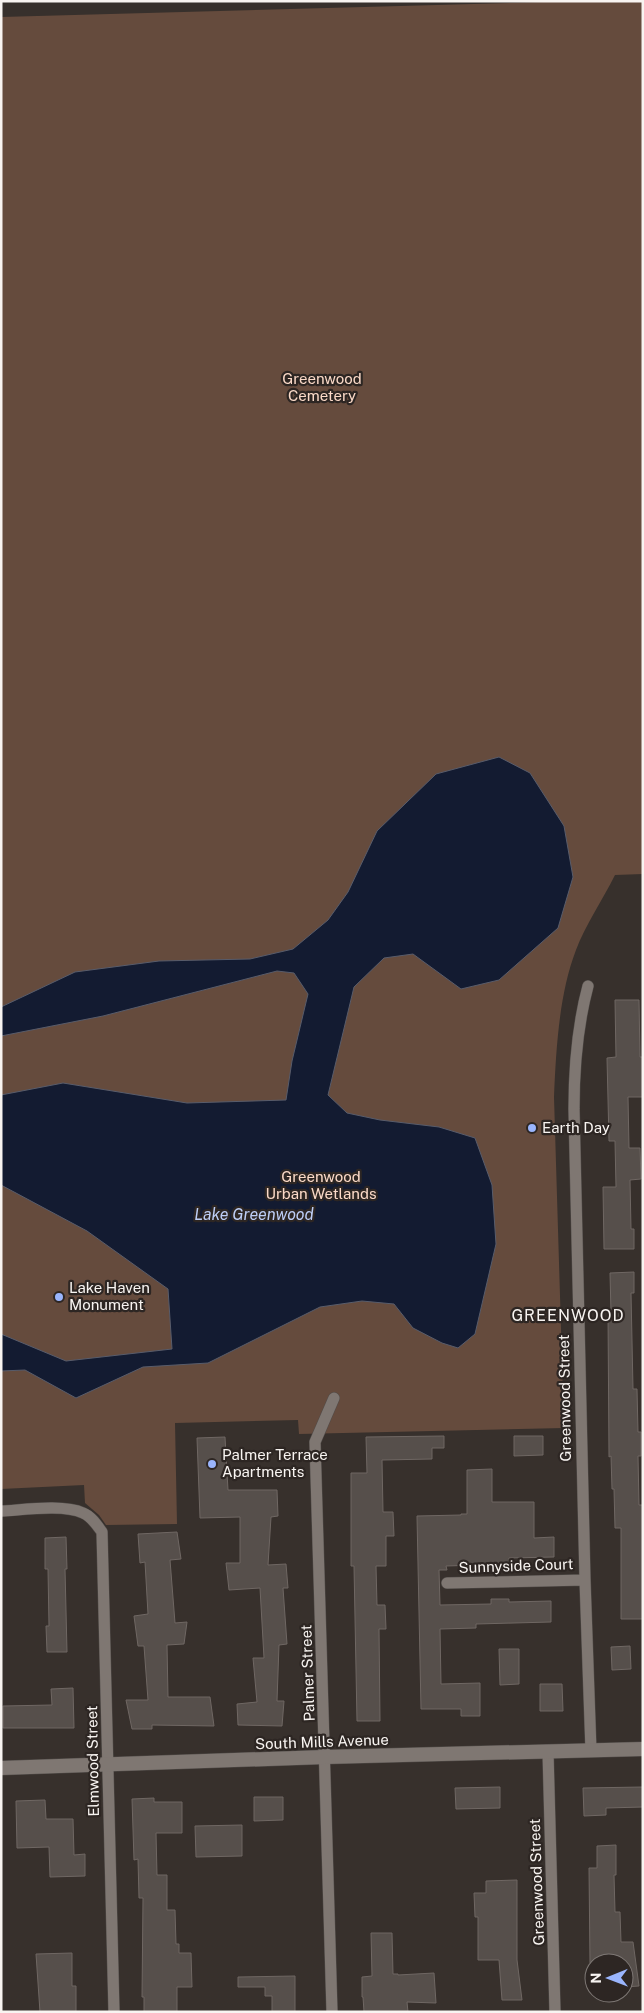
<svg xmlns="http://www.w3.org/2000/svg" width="644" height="2013" font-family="'Public Sans',sans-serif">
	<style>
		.green { fill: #654b3d }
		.water { fill: #131b31; stroke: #585c6b }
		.building { fill: #564f4b; stroke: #6f6763 }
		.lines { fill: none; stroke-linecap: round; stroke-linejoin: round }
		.minor-casing { stroke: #524d4a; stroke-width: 12 }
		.tertiary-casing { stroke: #524d4a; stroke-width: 15 }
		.minor { stroke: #7f7772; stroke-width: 11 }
		.tertiary { stroke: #7f7772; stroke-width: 14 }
		.poi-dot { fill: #9ab5fd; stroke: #2d2623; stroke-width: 2 }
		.labels { text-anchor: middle; stroke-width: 4.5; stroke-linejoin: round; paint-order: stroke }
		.park-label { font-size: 15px; fill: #fbdac8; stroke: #2d2623 }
		.poi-label { font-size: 15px; fill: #f8f4f1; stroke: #2d2623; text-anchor: start }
		.street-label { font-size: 15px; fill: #f8f4f1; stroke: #2d2623 }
		.water-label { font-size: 16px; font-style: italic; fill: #becef6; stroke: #2d2623 }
		.neighbourhood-label { font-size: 16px; letter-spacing: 1px; fill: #f8f4f1; stroke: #2d2623 }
	</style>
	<rect width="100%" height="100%" fill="#37302c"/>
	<!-- green -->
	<path class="green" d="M579 1H643V874L615 875C603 899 585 926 576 950 559 994 556 1050 554 1097L564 1428 299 1434 298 1420 175 1423 177 1524 106 1525 99 1515 85 1503 84 1485 1 1489V17Z"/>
	<!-- water -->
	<path class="water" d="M499 757 530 773 564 826 573 877 558 928 499 980 461 989 413 954 384 958 354 987 328 1095 347 1113 380 1120 439 1127 475 1138 492 1185 496 1244 475 1334 458 1348 442 1343 413 1328 394 1304 362 1301 320 1307 208 1363 143 1367 76 1398 25 1370 1 1371V1334L66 1361 172 1349 168 1289 87 1231 1 1185V1095L63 1083 187 1103 286 1100 292 1061 308 994 294 973 277 971 103 1016 1 1036V1007L75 972 159 961 250 959 293 949 328 920 348 892 377 831 436 774Z"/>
	<!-- building -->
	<path class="building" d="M615 1000H639L640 1057H643V1097H628L629 1148H640L641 1179 630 1180 631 1229H634V1249H604L603 1187H616L615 1141H609L607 1058 616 1057Z
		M634 1272V1293H631L633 1389H637L638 1432H641V1456H638L639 1505H643V1619H621V1528H615L614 1489H612L611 1456 609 1457 608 1313H611L610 1273Z
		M444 1436V1448H432V1459L382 1460 383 1512H393L394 1536H386V1566H376L377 1605H385L386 1629H379L380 1721H357L354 1566H351V1473H367L366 1437Z
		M514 1436H543V1455L514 1456Z
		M225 1437 228 1490H277L278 1516 271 1517 268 1565 286 1564 288 1588H283L287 1644 279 1645 277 1701H284L282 1726 238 1725 237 1704 257 1702 253 1658H264L260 1588 229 1590 226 1563H240V1517L200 1518 197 1438Z
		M492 1469V1502H534V1538L554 1537V1557L509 1558V1564L446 1566 447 1570H439L440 1605 491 1604V1599H509V1602L551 1601V1622L476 1624V1628L440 1629 441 1684 480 1683V1716H461V1709H421L417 1516 461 1515V1514H467V1470Z
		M177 1532 181 1559 170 1560 175 1623 187 1622 184 1644 167 1645 168 1697H210L214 1726 152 1725V1729H132L126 1700H148L144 1646H138L134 1616 148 1614 145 1562 140 1563 138 1534Z
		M66 1537 67 1569H65L67 1652H47L46 1626H49L48 1569H45V1538Z
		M630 1646 631 1669 612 1670 611 1647Z
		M499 1649H519V1684L500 1685Z
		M540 1684H562L563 1711H540Z
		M73 1688 74 1728H3V1706L52 1705 51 1689Z
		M500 1787V1808L456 1809 455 1788Z
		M643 1787V1807L606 1808V1815L584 1816 583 1788Z
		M254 1797H283V1820L254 1821Z
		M154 1798V1802H182V1833H156L157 1875H167V1910H175L176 1944H179V1953H191L192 1987H177V2012H144V1997H142L143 1898H139L138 1859 134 1860 132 1799Z
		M45 1800 46 1819H73L74 1855 85 1854V1876L50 1877 49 1847 17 1848 16 1801Z
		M242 1825V1856L196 1857 195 1826Z
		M616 1845V1875H614L615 1912H620L621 1942H633L639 1986 624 1987V1963H590L589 1868H597V1846Z
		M517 1880V1960L522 2000H502L499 1960H478V1917H475L474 1893H486V1881Z
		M371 1933H392L393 1974H398V1975L434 1973 436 2003 407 2002 408 2012H364L363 1997H362V1977L372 1976Z
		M72 1953V1986H76V2012H40L36 1954Z
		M295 1976V2012H272V1996H265V1987H238V1977Z"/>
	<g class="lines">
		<!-- minor casing -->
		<g class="minor-casing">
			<path id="minor" d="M588 986C577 1027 574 1067 574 1109L585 1580 591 1751
				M1 1511C23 1510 63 1504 83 1513 91 1516 97 1525 102 1532L114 2012
				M447 1583 585 1580
				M548 1752 555 2012
				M332 2012 315 1442 334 1398"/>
		</g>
		<!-- tertiary casing -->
		<g class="tertiary-casing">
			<path id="tertiary" d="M1 1768 325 1757 643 1749"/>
		</g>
		<!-- minor -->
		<use href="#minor" class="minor"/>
		<!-- tertiary -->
		<use href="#tertiary" class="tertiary"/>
	</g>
	<!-- markers -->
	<g class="poi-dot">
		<circle cx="532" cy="1128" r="5"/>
		<circle cx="59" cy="1297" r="5"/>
		<circle cx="212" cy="1464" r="5"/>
	</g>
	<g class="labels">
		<!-- park labels -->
		<g class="park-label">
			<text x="322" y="384">Greenwood<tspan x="322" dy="17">Cemetery</tspan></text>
			<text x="321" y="1182">Greenwood<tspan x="321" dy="17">Urban Wetlands</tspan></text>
		</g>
		<!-- poi labels -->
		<g class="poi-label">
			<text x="542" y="1133">Earth Day</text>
			<text x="69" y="1293">Lake Haven<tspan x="69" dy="17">Monument</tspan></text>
			<text x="222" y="1460">Palmer Terrace<tspan x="222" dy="17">Apartments</tspan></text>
		</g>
		<!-- street labels -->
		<g class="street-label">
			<text transform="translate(565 1398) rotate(-91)" y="5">Greenwood Street</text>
			<text transform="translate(516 1566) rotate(-2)" y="5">Sunnyside Court</text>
			<text transform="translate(308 1673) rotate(-92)" y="5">Palmer Street</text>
			<text transform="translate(322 1742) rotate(-2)" y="5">South Mills Avenue</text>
			<text transform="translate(93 1761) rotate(-91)" y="5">Elmwood Street</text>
			<text transform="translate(537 1882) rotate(-92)" y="5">Greenwood Street</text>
		</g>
		<!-- water labels -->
		<g class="water-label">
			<text x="254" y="1220">Lake Greenwood</text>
		</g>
		<!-- neighbourhood labels -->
		<g class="neighbourhood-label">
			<text x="568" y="1321">GREENWOOD</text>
		</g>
	</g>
	<!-- border -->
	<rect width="644" height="2013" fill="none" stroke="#f8f4f1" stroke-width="5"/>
	<!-- north arrow -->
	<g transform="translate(609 1978) rotate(269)"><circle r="24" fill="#2d2623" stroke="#7e7875"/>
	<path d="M0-4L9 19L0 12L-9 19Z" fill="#9ab5fd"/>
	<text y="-8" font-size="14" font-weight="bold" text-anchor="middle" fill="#f8f4f1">N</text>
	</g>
</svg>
